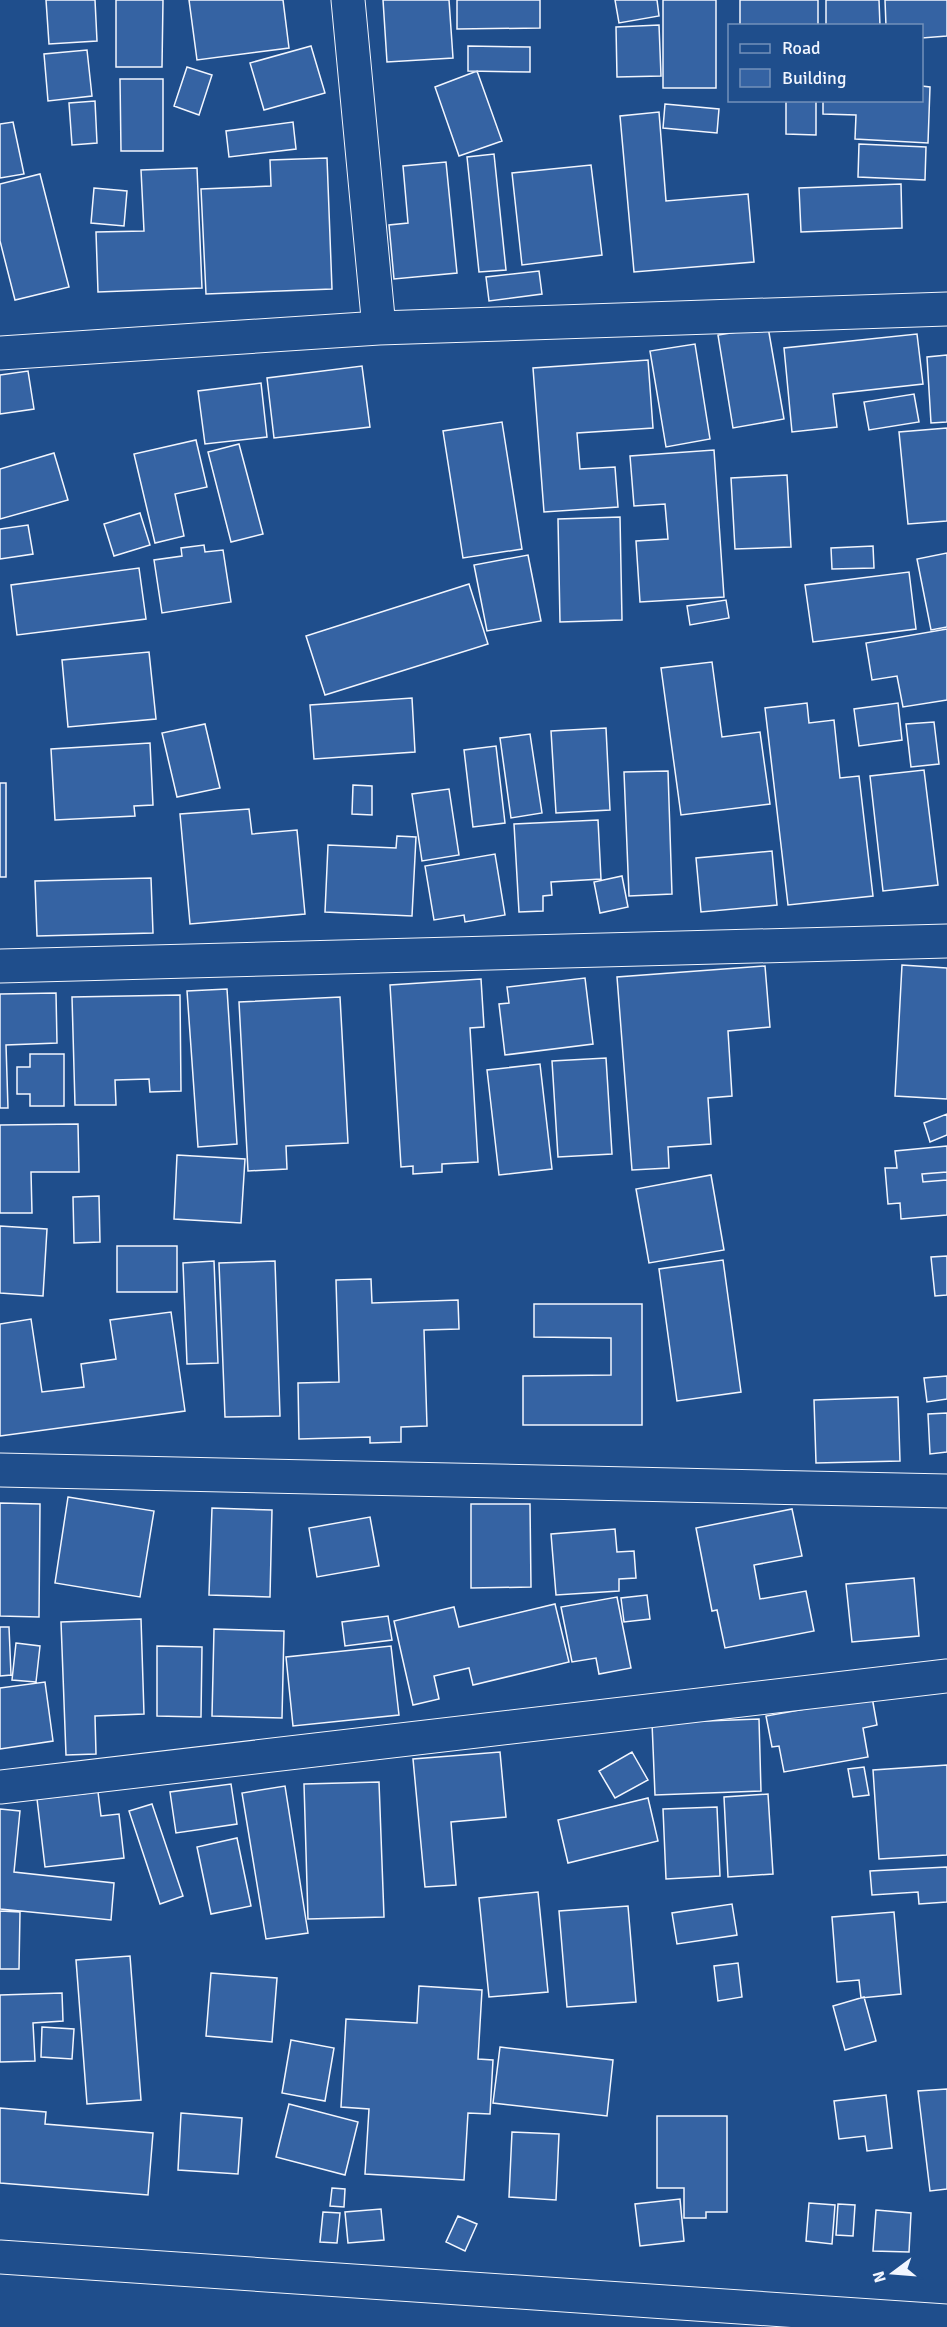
<svg xmlns="http://www.w3.org/2000/svg" width="947" height="2327" font-family="Signika,sans-serif">
	<style>
		.building { fill: #3563a3; stroke: #f2f6ff; stroke-width: 1.5 }
		.lines { fill: none; stroke-linecap: round; stroke-linejoin: round }
		.street-casing { stroke: #f2f6ff; stroke-width: 35 }
		.secondary-casing { stroke: #f2f6ff; stroke-width: 35 }
		.street { stroke: #1f4e8c; stroke-width: 33 }
		.secondary { stroke: #1f4e8c; stroke-width: 33 }
	</style>
	<rect width="100%" height="100%" fill="#1f4e8c"/>
	<!-- building -->
	<path class="building" d="M46 0H95L97 41 49 44Z
		M116 0H163L162 67H116Z
		M189 0H283L289 48 197 60Z
		M383 0H449L453 58 387 62Z
		M457 0H540V28L457 29Z
		M615 0H657L659 16 619 23Z
		M663 0H716V88H663Z
		M740 0H818V26L740 25Z
		M826 0H879L880 26H826Z
		M885 0H947V36L922 38V26H886Z
		M659 25 661 76 617 77 616 27Z
		M311 46 325 93 264 110 250 63Z
		M468 46 530 47V72L468 71Z
		M87 50 92 96 48 101 44 54Z
		M187 67 212 75 199 115 174 106Z
		M477 71 502 141 459 156 435 87Z
		M120 79H163V151H121Z
		M922 86 930 87 928 143 855 139 856 115 823 114V100H922Z
		M786 100H816V135L786 134Z
		M95 101 97 143 72 145 69 103Z
		M665 104 719 109 717 133 663 128Z
		M659 112 666 201 748 194 754 262 634 272 620 116Z
		M13 122 24 174 0 178V124Z
		M293 122 296 149 229 157 226 131Z
		M859 144 926 147 925 180 858 177Z
		M494 154 506 270 479 272 467 157Z
		M327 158 332 289 206 294 201 189 271 186 270 160Z
		M446 162 457 273 394 279 389 225 408 223 403 166Z
		M591 165 602 255 522 265 512 173Z
		M197 168 202 288 98 292 96 232 144 231 141 170Z
		M40 174 69 287 15 300 0 241V184Z
		M901 184 902 228 801 232 799 188Z
		M94 188 127 191 124 226 91 223Z
		M539 271 542 294 489 301 486 277Z
		M768 327 784 419 733 428 718 335Z
		M917 334 923 384 833 394 837 427 792 432 784 348Z
		M695 344 710 439 666 447 650 351Z
		M947 355V422L931 423 927 357Z
		M648 360 653 428 577 433 580 469 615 467 618 507 544 512 533 368Z
		M362 366 370 427 274 438 267 378Z
		M28 371 34 409 0 414V375Z
		M261 383 267 437 205 444 198 391Z
		M914 394 919 422 869 430 864 402Z
		M502 422 522 549 463 558 443 431Z
		M947 428V521L908 524 899 432Z
		M196 440 207 487 175 494 184 536 155 543 134 454Z
		M239 444 263 534 231 542 208 452Z
		M714 450 724 597 640 602 636 541 668 539 665 504 634 506 630 456Z
		M54 453 68 500 0 519V469Z
		M787 475 791 547 735 549 731 478Z
		M140 513 150 545 114 556 104 524Z
		M620 517 622 620 560 622 558 519Z
		M28 525 33 554 0 559V529Z
		M204 545 205 552 223 550 231 602 162 613 154 560 182 556 181 548Z
		M873 546 874 568 832 569 831 548Z
		M947 553V627L931 630 917 559Z
		M528 555 541 621 487 631 474 565Z
		M139 568 146 619 17 635 11 585Z
		M909 572 916 629 813 642 805 585Z
		M469 584 488 644 325 695 306 636Z
		M726 600 729 618 690 625 687 606Z
		M947 629V700L903 707 897 676 872 680 866 643Z
		M149 652 156 719 68 727 62 660Z
		M712 662 722 737 760 732 770 804 681 815 661 668Z
		M412 698 415 752 314 759 310 705Z
		M807 703 809 723 834 720 840 778 859 776 873 896 788 905 765 708Z
		M898 703 902 740 859 746 854 709Z
		M934 722 939 764 911 767 906 724Z
		M205 724 220 788 177 797 162 733Z
		M606 728 610 810 556 813 551 731Z
		M530 734 542 813 511 818 500 738Z
		M150 743 153 805 134 806 135 816 55 820 51 749Z
		M496 746 505 823 473 827 464 750Z
		M924 770 938 885 883 891 870 776Z
		M668 771 672 894 629 896 624 772Z
		M0 783H6V877H0Z
		M353 785 372 786V815L352 814Z
		M449 789 459 855 422 861 412 794Z
		M249 809 252 834 297 830 305 914 190 924 180 814Z
		M598 820 601 879 551 882 552 895 543 896V911L519 912 514 824Z
		M397 836 416 837 412 916 325 912 328 845 396 848Z
		M772 851 777 905 701 912 696 858Z
		M495 854 505 915 465 922 464 915 434 920 425 866Z
		M622 876 628 907 600 913 594 882Z
		M151 878 153 933 37 936 35 881Z
		M902 965 947 968V1099L895 1096Z
		M765 966 770 1027 728 1031 732 1096 708 1098 711 1144 668 1147 669 1168 632 1170 617 977Z
		M585 978 593 1044 505 1055 499 1004 509 1003 507 987Z
		M481 979 484 1027 470 1028 478 1162 442 1164V1172L413 1174V1166L401 1167 390 985Z
		M227 989 237 1144 198 1147 187 991Z
		M56 993 57 1043 6 1045 8 1108H0V994Z
		M180 995 181 1091 150 1092 149 1079 115 1080 116 1105H75L72 997Z
		M340 997 348 1143 286 1146 287 1169 248 1171 239 1002Z
		M30 1054H64V1106H30V1094H17V1067H30Z
		M606 1058 612 1154 558 1157 552 1061Z
		M540 1064 552 1169 499 1175 487 1070Z
		M947 1114V1135L930 1142 924 1123Z
		M78 1124 79 1172H31L32 1213H0V1125Z
		M947 1146V1172L922 1174 923 1182 947 1180V1215L901 1219 900 1203 888 1204 885 1168H897L895 1151Z
		M177 1155 245 1159 241 1223 174 1219Z
		M947 1172V1180L923 1182 922 1174Z
		M711 1175 724 1250 649 1263 636 1189Z
		M99 1196 100 1242 74 1243 73 1197Z
		M0 1226 47 1229 43 1296 0 1293Z
		M117 1246H177V1292H117Z
		M947 1256V1295L935 1296 931 1257Z
		M723 1260 741 1392 677 1401 659 1269Z
		M214 1261 218 1363 187 1364 183 1263Z
		M275 1261 280 1416 225 1417 219 1263Z
		M371 1279 372 1303 458 1300 459 1329 424 1330 427 1426 401 1427V1442L370 1443V1437L299 1439 298 1383 339 1382 336 1280Z
		M534 1304H642V1425H523V1376L611 1375V1338L534 1337Z
		M171 1312 185 1411 0 1436V1324L31 1319 42 1392 84 1387 81 1364 116 1359 110 1320Z
		M947 1376V1399L927 1402 924 1378Z
		M898 1397 900 1461 816 1463 814 1400Z
		M947 1413V1452L930 1454 928 1414Z
		M68 1497 154 1511 140 1597 55 1583Z
		M0 1503 40 1504 39 1617 0 1616Z
		M471 1504H530L531 1587 471 1588Z
		M212 1508 272 1510 270 1597 209 1595Z
		M792 1509 802 1556 754 1565 760 1599 806 1591 814 1631 725 1648 717 1610 712 1611 696 1528Z
		M370 1517 379 1566 317 1577 309 1528Z
		M615 1529 617 1552 634 1551 636 1578 619 1579V1591L556 1595 551 1534Z
		M914 1578 919 1636 852 1642 846 1584Z
		M647 1595 650 1619 624 1622 621 1598Z
		M617 1597 631 1668 599 1674 596 1658 572 1662 561 1607Z
		M555 1604 569 1662 473 1685 469 1668 434 1676 439 1699 413 1705 394 1621 454 1607 459 1627Z
		M388 1616 392 1640 345 1646 342 1622Z
		M141 1619 144 1714 95 1716 96 1754 66 1755 61 1622Z
		M0 1627H9L11 1675 0 1676Z
		M214 1629 284 1631 282 1718 212 1716Z
		M16 1643 40 1646 36 1682 12 1680Z
		M157 1646 202 1647 201 1717 157 1716Z
		M391 1646 399 1715 293 1726 286 1657Z
		M45 1682 53 1741 0 1749V1688Z
		M872 1697 877 1725 863 1728 868 1757 784 1772 779 1746 772 1747 766 1716Z
		M759 1719 761 1791 655 1795 652 1723Z
		M500 1752 506 1817 451 1822 456 1885 425 1887 413 1759Z
		M632 1752 648 1780 615 1798 599 1771Z
		M947 1765V1855L879 1859 873 1770Z
		M864 1767 869 1795 853 1797 848 1769Z
		M379 1782 384 1917 308 1919 304 1784Z
		M231 1784 237 1824 176 1833 170 1792Z
		M285 1786 308 1933 266 1939 242 1793Z
		M98 1792 101 1816 119 1814 124 1858 45 1867 37 1799Z
		M768 1794 773 1874 728 1877 724 1797Z
		M648 1798 658 1841 568 1863 558 1820Z
		M152 1804 183 1896 160 1904 129 1811Z
		M717 1807 720 1876 666 1879 663 1809Z
		M0 1809 20 1811 14 1872 114 1883 111 1920 0 1909Z
		M237 1838 251 1906 211 1914 197 1847Z
		M947 1867V1902L919 1904 918 1892 872 1895 870 1871Z
		M538 1892 548 1992 489 1997 479 1898Z
		M732 1904 737 1935 677 1944 672 1913Z
		M628 1906 636 2002 567 2007 559 1911Z
		M0 1911 20 1912 19 1969H0Z
		M894 1912 901 1994 861 1998 859 1980 837 1982 832 1917Z
		M130 1956 141 2100 87 2104 76 1960Z
		M738 1963 742 1997 718 2001 714 1966Z
		M211 1973 277 1978 272 2042 206 2036Z
		M419 1986 482 1990 478 2059 493 2060 490 2114 468 2113 464 2180 365 2174 369 2109 341 2107 346 2019 417 2023Z
		M62 1993 63 2021 33 2023 35 2061 0 2062V1995Z
		M864 1997 876 2041 845 2050 833 2006Z
		M42 2027 74 2029 72 2059 41 2057Z
		M291 2040 334 2048 325 2101 282 2093Z
		M500 2047 613 2060 607 2116 493 2103Z
		M947 2089V2189L930 2191 918 2091Z
		M886 2095 892 2148 867 2151 865 2136 839 2139 834 2101Z
		M289 2104 358 2122 345 2175 276 2157Z
		M0 2108 46 2112 45 2124 153 2133 148 2195 0 2183Z
		M181 2113 242 2118 238 2174 178 2170Z
		M657 2116H727V2212H706V2218H684V2188H657Z
		M512 2132 559 2134 556 2200 509 2197Z
		M332 2188 345 2189 344 2207 330 2206Z
		M680 2199 684 2241 640 2246 635 2204Z
		M809 2203 835 2205 832 2244 806 2241Z
		M838 2204 855 2205 853 2236 836 2235Z
		M381 2209 384 2240 348 2243 345 2212Z
		M876 2210 911 2213 909 2252 873 2251Z
		M323 2212 340 2213 337 2243 320 2242Z
		M458 2216 477 2224 465 2251 446 2242Z"/>
	<g class="lines">
		<!-- street casing -->
		<g class="street-casing">
			<path id="street" d="M348 0 379 328
				M0 353 379 328 947 309
				M0 966 947 941
				M0 1470 947 1491
				M0 1787 947 1676"/>
		</g>
		<!-- secondary casing -->
		<g class="secondary-casing">
			<path id="secondary" d="M0 2257 947 2321"/>
		</g>
		<!-- street -->
		<use href="#street" class="street"/>
		<!-- secondary -->
		<use href="#secondary" class="secondary"/>
	</g>
	<!-- legend -->
	<rect x="728" y="24" width="195" height="78" fill="#1f4e8c" stroke="#7391ba" stroke-width="1.5"/>
	<rect x="740" y="44" width="30" height="9" fill="#1f4e8c" stroke="#7391ba" stroke-width="1.5"/>
	<text x="782" y="54" font-size="18" fill="#f2f6ff">Road</text>
	<rect x="740" y="69" width="30" height="18" fill="#3563a3" stroke="#7391ba" stroke-width="1.5"/>
	<text x="782" y="84" font-size="18" fill="#f2f6ff">Building</text>
	<!-- north arrow -->
	<g transform="translate(893 2273) rotate(254)" stroke="#1f4e8c" stroke-width="4.5" paint-order="stroke">
	<path d="M0-4.5L10 22L0 15L-10 22Z" fill="#f2f6ff"/>
	<text y="-9" font-size="16" font-weight="bold" text-anchor="middle" fill="#f2f6ff">N</text>
	</g>
</svg>
